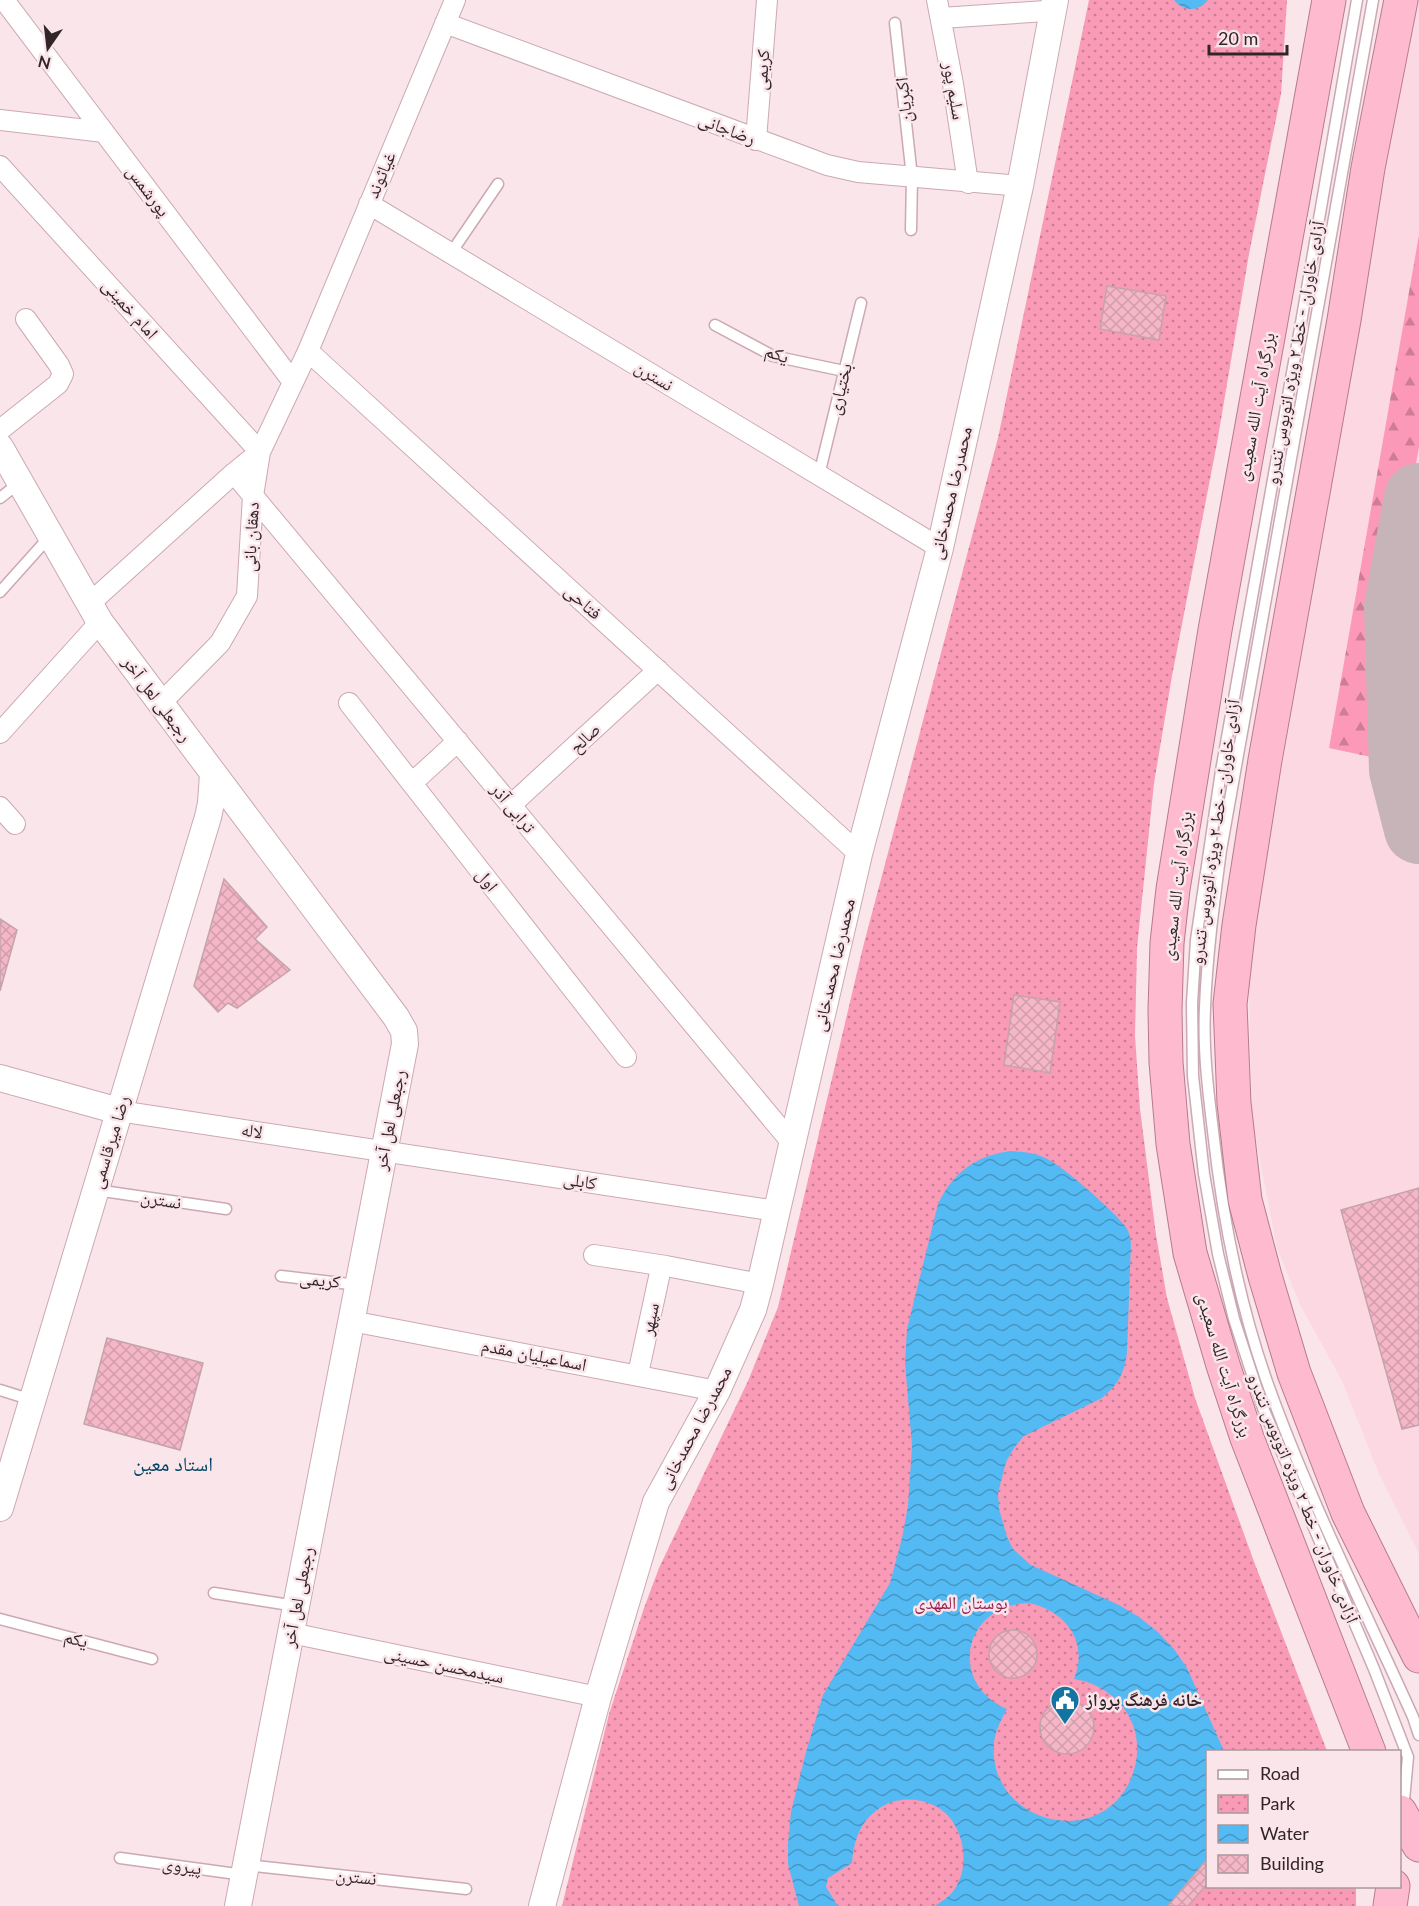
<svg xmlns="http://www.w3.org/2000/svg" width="1419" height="1906" font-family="Lato,'Noto Naskh Arabic',sans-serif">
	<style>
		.built { fill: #fcd9e2 }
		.forest { fill: url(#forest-firs) }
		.park { fill: url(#park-dots) }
		.water { fill: url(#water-waves); fill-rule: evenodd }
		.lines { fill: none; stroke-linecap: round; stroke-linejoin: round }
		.taxiway { stroke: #c6b4b8; stroke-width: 70 }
		.building { fill: url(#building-cross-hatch); stroke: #c4a3ac; stroke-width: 1.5 }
		.service-casing { stroke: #cba9b2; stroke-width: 13 }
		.minor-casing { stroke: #cba9b2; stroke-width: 22 }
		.tertiary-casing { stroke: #cba9b2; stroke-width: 28 }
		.trunk-casing { stroke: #b67b8d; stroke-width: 35 }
		.service { stroke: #fff; stroke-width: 10 }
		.minor { stroke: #fff; stroke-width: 20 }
		.tertiary { stroke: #fff; stroke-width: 26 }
		.trunk { stroke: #febbcf; stroke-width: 33 }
		.labels { text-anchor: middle; stroke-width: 5; stroke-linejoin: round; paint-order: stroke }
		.street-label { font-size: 18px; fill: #322529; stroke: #fae5ea }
		.park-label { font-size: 18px; fill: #932051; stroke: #fae5ea }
		.poi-label { font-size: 18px; font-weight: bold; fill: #322529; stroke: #fae5ea; text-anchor: start }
		.neighbourhood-label { font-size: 20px; fill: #004463; stroke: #fae5ea }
	</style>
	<defs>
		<pattern id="forest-firs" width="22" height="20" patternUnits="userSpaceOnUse" patternTransform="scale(1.5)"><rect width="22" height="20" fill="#fd99b8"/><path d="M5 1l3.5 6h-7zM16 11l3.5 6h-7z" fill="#cd7d96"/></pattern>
		<pattern id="park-dots" width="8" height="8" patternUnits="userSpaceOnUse" patternTransform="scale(1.5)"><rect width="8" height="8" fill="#f99ab7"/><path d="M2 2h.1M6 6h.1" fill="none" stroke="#ca7d95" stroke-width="1.8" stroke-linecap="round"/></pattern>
		<pattern id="water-waves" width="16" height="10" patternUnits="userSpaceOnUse" patternTransform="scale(1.5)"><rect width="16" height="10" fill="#54baf3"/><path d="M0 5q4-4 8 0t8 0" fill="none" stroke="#4697c5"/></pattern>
		<pattern id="building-cross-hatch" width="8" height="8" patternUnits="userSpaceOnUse" patternTransform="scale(1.5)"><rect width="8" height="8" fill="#f5b7c8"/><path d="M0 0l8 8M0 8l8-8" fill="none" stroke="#d29dac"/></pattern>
	</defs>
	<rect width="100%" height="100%" fill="#fae5ea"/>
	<!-- built -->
	<path class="built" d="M1414 0H1419V1554L1379 1474 1342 1381 1300 1305 1277 1248 1252 1119 1249 991 1252 938Z"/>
	<!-- forest -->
	<path class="forest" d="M1419 235V447L1390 612 1385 760 1329 748Z"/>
	<!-- park -->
	<path class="park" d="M1089 0H1287L1281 94 1249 254 1217 443 1172 676 1154 783 1137 948 1135 1036 1140 1109 1156 1235 1167 1298 1195 1398 1253 1559 1327 1751 1208 1752V1886L1356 1887V1906H562L609 1714 644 1608 659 1568 748 1381 778 1307 863 947 998 438Z"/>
	<!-- water -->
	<path class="water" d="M1174 0H1208C1198 12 1184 12 1174 0Z
		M1011 1151C1022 1152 1033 1152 1043 1157 1060 1163 1114 1211 1125 1226 1129 1231 1130 1237 1131 1243L1127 1352C1125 1372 1118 1385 1102 1398L1024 1436 1014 1448 1006 1462 998 1493 999 1509 1007 1537 1013 1549 1031 1565 1119 1605 1139 1617 1158 1632 1174 1649 1187 1668 1224 1751 1208 1752 1207 1859 1169 1906H935C940 1902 946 1899 950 1895 969 1875 967 1839 950 1818 935 1799 904 1794 883 1806 861 1819 854 1838 852 1863L828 1878 826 1887 838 1906H799L788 1864V1843L791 1812 806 1752 823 1695 890 1583 902 1538 908 1506 912 1446 905 1363 907 1329 938 1204C953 1172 977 1155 1011 1151ZM1029 1603C1066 1611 1089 1642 1074 1679 1100 1683 1124 1700 1133 1725 1140 1744 1138 1764 1129 1783 1094 1852 987 1820 994 1743 995 1731 1001 1720 1007 1709 947 1683 963 1605 1029 1603Z"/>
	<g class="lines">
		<!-- taxiway -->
		<path class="taxiway" d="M1419 498 1399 607 1404 770 1419 829"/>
	</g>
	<!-- building -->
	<path class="building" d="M1107 286 1166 296 1159 340 1100 329Z
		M224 879 267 927 255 939 290 970 237 1008 228 1003 218 1012 194 986Z
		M0 919 17 930 0 991Z
		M1014 995 1060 1002 1050 1073 1004 1065Z
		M1419 1188V1425L1402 1429 1341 1210Z
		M107 1338 203 1363 180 1450 84 1424Z
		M989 1654a24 24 0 1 1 48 0a24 24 0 1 1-48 0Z
		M1040 1727a27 27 0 1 1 54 0a27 27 0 1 1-54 0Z
		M1208 1858V1883L1188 1906H1168Z"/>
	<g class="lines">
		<!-- service casing -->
		<g class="service-casing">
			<path id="service" d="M1357 0 1302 317 1221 771 1196 940 1192 1003 1193 1076 1204 1174 1218 1254 1234 1319 1263 1408 1374 1669 1408 1757 1403 1811
				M1373 0 1221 850C1214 903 1207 955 1205 1008 1203 1049 1208 1090 1213 1131 1222 1213 1239 1301 1266 1379 1307 1495 1363 1606 1413 1717L1419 1735
				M895 23 912 177 911 230
				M451 253 498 184
				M715 325 773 356 844 371
				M819 475 861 303
				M0 498 19 483
				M0 592 51 535
				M96 1190 226 1209
				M281 1276 358 1285
				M0 1390 32 1400
				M214 1593 296 1606
				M0 1619 152 1659
				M120 1858 244 1875
				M246 1865 466 1889"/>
		</g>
		<!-- minor casing -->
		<g class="minor-casing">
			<path id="minor" d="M4 0 293 382
				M937 0 953 84 968 183
				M941 18 1046 11
				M445 23 827 165 858 172 1020 186
				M0 120 104 132
				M756 140 767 0
				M0 166 260 452 234 473 89 604
				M369 204 940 548
				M308 351 859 854
				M0 430 58 384 63 374 59 365 26 319
				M234 473 793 1144
				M161 703 220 643 247 596 253 496 260 452 308 351 455 0
				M349 703 626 1057
				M0 733 100 622
				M412 783 458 741
				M511 805 658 670
				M0 807 15 824
				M119 1111 777 1211
				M594 1255 666 1266
				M351 1321 717 1391
				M638 1374 661 1268 666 1266 760 1284
				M291 1633 598 1697"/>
		</g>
		<!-- tertiary casing -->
		<g class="tertiary-casing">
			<path id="tertiary" d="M0 447 100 622 396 1017 404 1031 405 1044 238 1906
				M0 1078 119 1111
				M0 1508 208 817 211 803 213 774
				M542 1906 598 1697 656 1502 717 1391 753 1310 760 1284 859 854 940 548 1020 186 1055 0"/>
		</g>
		<!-- trunk casing -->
		<g class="trunk-casing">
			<path id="trunk" d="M1329 0 1215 630 1173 889 1167 943 1165 1010 1166 1062 1173 1144 1190 1253 1223 1365 1247 1438 1369 1752
				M1401 0 1368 168 1344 320 1265 760 1239 925 1230 1004 1234 1103 1245 1200 1265 1276 1294 1373 1348 1513 1419 1656
				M1400 1812 1419 1845
				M1390 1906 1393 1886"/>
		</g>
		<!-- service -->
		<use href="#service" class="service"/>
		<!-- minor -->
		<use href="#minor" class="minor"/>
		<!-- tertiary -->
		<use href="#tertiary" class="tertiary"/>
		<!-- trunk -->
		<use href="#trunk" class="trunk"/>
	</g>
	<!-- icons -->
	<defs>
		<g id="civic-pin" transform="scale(1.5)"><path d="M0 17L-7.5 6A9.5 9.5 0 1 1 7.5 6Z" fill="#1474a1" stroke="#fae5ea"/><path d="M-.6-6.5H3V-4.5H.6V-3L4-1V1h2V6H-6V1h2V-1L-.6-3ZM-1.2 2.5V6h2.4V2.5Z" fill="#fff"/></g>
	</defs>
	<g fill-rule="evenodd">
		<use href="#civic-pin" x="1065" y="1700"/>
	</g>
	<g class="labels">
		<!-- street labels -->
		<g class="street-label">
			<text transform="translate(762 70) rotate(-86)" y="6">کریمی</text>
			<text transform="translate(954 91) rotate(80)" y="6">سلیم پور</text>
			<text transform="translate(904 100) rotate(-96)" y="6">اکبریان</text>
			<text transform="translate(727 129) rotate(21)" y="6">رضاجانی</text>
			<text transform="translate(381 175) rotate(-67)" y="6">غیاثوند</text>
			<text transform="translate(148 191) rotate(53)" y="6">پورشمس</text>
			<text transform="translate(130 309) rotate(48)" y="6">امام خمینی</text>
			<text transform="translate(1295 353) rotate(-80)" y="6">آزادی خاوران - خط ۲ ویژه اتوبوس تندرو</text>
			<text transform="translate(777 354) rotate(19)" y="6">یکم</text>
			<text transform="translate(654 376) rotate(31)" y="6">نسترن</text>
			<text transform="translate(840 389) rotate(-76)" y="6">بختیاری</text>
			<text transform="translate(1256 407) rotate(-80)" y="6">بزرگراه آیت الله سعیدی</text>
			<text transform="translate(951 493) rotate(-77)" y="6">محمدرضا محمدخانی</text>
			<text transform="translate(251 537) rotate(-87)" y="6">دهقان بانی</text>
			<text transform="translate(583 602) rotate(42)" y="6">فتاحی</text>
			<text transform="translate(157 699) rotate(53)" y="6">رجبعلی لعل آخر</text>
			<text transform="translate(585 738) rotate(-43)" y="6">صالح</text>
			<text transform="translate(513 808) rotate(50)" y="6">ترابی آذر</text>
			<text transform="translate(1215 832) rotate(-82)" y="6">آزادی خاوران - خط ۲ ویژه اتوبوس تندرو</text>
			<text transform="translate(487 880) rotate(52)" y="6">اول</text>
			<text transform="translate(1177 886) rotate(-83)" y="6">بزرگراه آیت الله سعیدی</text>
			<text transform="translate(834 965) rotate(-77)" y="6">محمدرضا محمدخانی</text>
			<text transform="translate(390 1120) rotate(-79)" y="6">رجبعلی لعل آخر</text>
			<text transform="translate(252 1131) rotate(9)" y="6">لاله</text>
			<text transform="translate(110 1142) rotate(-73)" y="6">رضا میرقاسمی</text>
			<text transform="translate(580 1181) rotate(9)" y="6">کابلی</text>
			<text transform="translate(161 1200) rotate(9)" y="6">نسترن</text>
			<text transform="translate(320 1280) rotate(6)" y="6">کریمی</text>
			<text transform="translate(650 1319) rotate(-78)" y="6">سپهر</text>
			<text transform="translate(534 1355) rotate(11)" y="6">اسماعیلیان مقدم</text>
			<text transform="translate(1224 1365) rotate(73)" y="6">بزرگراه آیت الله سعیدی</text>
			<text transform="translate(695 1428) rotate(-62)" y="6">محمدرضا محمدخانی</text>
			<text transform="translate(1303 1498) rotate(68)" y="6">آزادی خاوران - خط ۲ ویژه اتوبوس تندرو</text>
			<text transform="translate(298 1597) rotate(-79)" y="6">رجبعلی لعل آخر</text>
			<text transform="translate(76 1639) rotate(15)" y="6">یکم</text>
			<text transform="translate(444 1665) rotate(12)" y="6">سیدمحسن حسینی</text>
			<text transform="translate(182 1866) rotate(8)" y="6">پیروی</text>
			<text transform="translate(356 1877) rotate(6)" y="6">نسترن</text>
		</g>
		<!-- park labels -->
		<g class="park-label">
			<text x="961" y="1609">بوستان المهدی</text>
		</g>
		<!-- poi labels -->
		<g class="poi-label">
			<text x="1086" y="1706">خانه فرهنگ پرواز</text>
		</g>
		<!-- neighbourhood labels -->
		<g class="neighbourhood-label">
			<text x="173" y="1471">استاد معین</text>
		</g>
	</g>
	<!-- legend -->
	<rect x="1206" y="1750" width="195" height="138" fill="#fae5ea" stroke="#aa989d" stroke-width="1.5"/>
	<rect x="1218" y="1770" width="30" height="9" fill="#ffffff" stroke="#aa989d" stroke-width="1.5"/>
	<text x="1260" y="1780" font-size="18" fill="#322529">Road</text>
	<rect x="1218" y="1795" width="30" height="18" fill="url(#park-dots)" stroke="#aa989d" stroke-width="1.5"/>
	<text x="1260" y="1810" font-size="18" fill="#322529">Park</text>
	<rect x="1218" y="1825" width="30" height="18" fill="url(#water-waves)" stroke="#aa989d" stroke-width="1.5"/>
	<text x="1260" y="1840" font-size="18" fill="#322529">Water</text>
	<rect x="1218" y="1855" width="30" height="18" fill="url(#building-cross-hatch)" stroke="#aa989d" stroke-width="1.5"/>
	<text x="1260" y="1870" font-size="18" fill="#322529">Building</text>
	<!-- north arrow -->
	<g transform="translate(48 48) rotate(194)" stroke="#fae5ea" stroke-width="4.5" paint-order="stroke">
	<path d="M0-4.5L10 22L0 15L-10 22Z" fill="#322529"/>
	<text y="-9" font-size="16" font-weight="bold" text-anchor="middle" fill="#322529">N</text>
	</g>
	<!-- scale -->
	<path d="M1209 45v9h78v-9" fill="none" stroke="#322529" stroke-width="3"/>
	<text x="1218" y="45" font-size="18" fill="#322529" stroke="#fae5ea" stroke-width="4.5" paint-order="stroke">20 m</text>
</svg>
